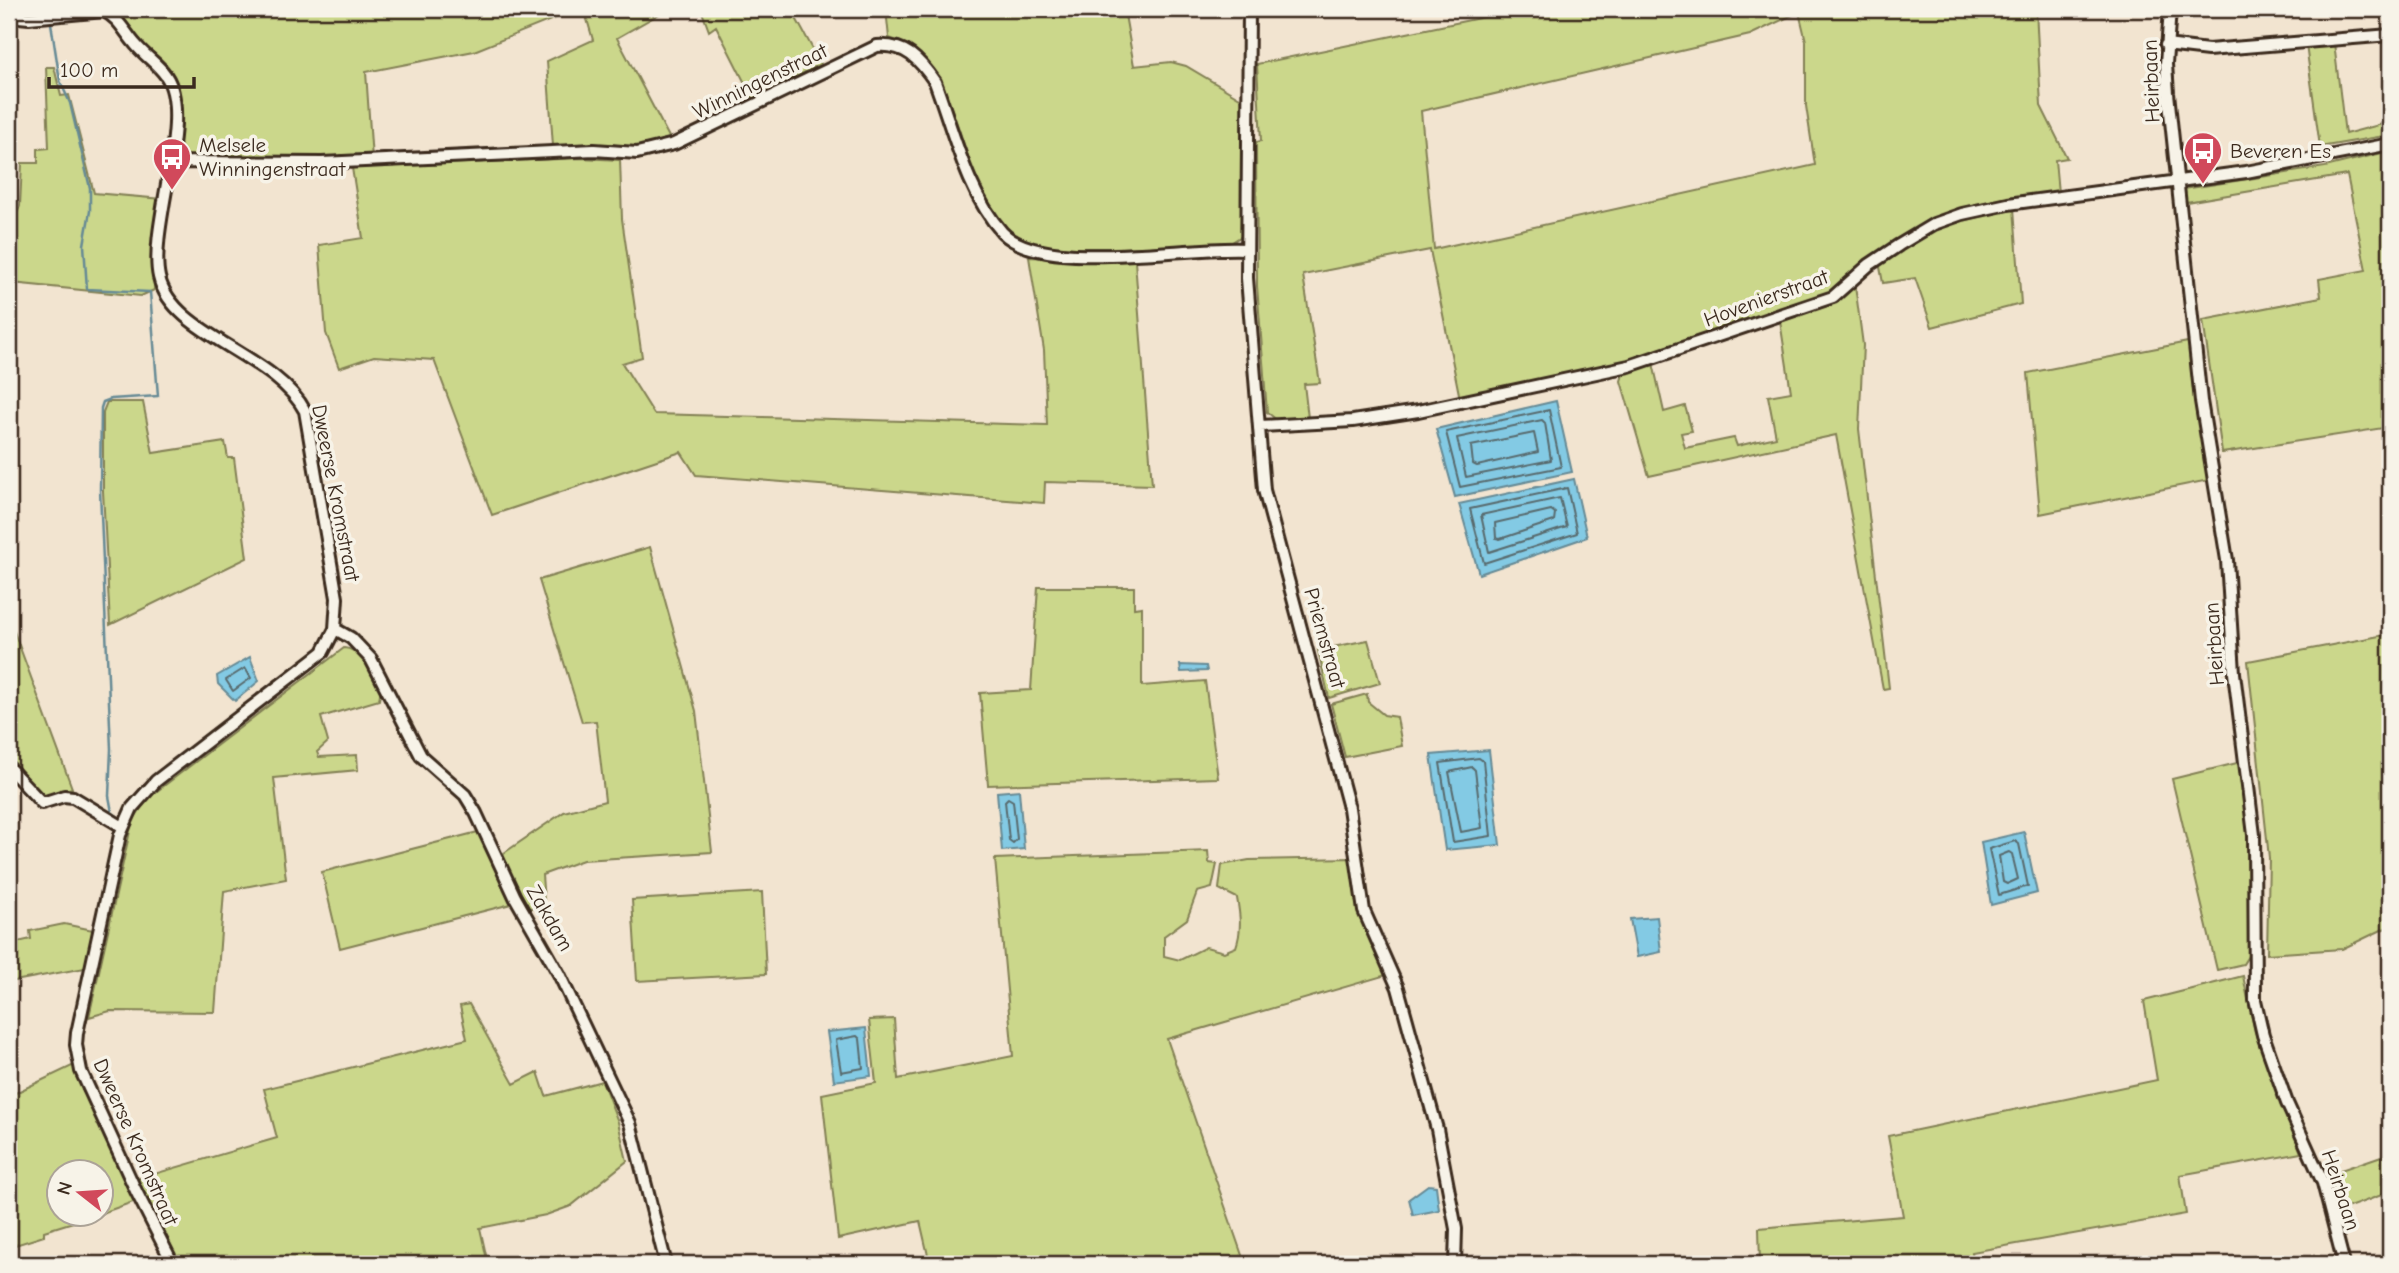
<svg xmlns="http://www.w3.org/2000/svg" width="2399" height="1273" font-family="'Comic Neue',sans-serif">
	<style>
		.green { fill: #cbd78b; stroke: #838054; stroke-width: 2; fill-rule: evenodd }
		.water { fill: #83cae4; stroke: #668a95; stroke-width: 2 }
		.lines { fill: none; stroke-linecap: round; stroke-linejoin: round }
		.shore { stroke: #586a6d; stroke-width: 2 }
		.stream { stroke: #668a95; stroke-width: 2.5 }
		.street-casing { stroke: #3b2a1e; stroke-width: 16 }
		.street { stroke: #f7f3e8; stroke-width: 10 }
		.labels { text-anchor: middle; stroke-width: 7; stroke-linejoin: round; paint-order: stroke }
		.street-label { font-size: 21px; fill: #3b2a1e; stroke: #f7f3e8 }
		.poi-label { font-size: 21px; fill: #3b2a1e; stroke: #f7f3e8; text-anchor: start }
	</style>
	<rect width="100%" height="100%" fill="#f2e4d0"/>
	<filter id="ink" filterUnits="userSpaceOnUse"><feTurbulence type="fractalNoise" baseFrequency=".0143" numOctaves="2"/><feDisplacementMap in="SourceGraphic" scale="14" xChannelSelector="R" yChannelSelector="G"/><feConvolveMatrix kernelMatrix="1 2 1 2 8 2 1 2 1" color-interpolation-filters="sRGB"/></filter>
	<g filter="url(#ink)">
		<!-- green -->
		<path class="green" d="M131 9H578L474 51 366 72 372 159 186 157C173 141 184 107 178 87 172 65 160 58 144 45 135 38 128 25 121 14Z
			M584 9H668L617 38 670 139 642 148 610 144 553 146 547 61 593 40Z
			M701 9H791L821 64 753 99 716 26 709 31Z
			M886 9H1124L1134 66 1171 62 1186 66 1245 101 1243 235 1232 242C1184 245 1137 249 1088 248 1071 248 1052 250 1035 246 952 224 976 63 889 38Z
			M1523 9H2036L2041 106 2067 158 2055 160 2058 193 1949 213 1921 227 1820 298 1630 361 1460 399 1430 250 1303 275 1320 383 1304 384 1308 418 1278 421 1267 412 1257 286 1256 142 1261 141 1257 64ZM1799 12 1806 41V106L1815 165 1434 249 1421 111 1750 35Z
			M2334 43 2345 134 2390 122V135L2320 147 2306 45Z
			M46 67H54L61 96 69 95 94 193 162 199 154 256V290L141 296 12 283 14 220 20 206 22 163H38V149L49 148Z
			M2390 151V427L2222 453 2203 320 2321 297 2319 279 2366 270 2347 175 2186 202 2184 189 2325 167Z
			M581 158 620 160 622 219 642 357 622 363 654 414 1047 425 1044 350 1029 257 1135 261 1152 485 1045 482 1044 503 696 475 681 452 492 515 434 360 374 356 339 368 326 333 319 245 363 238 352 168Z
			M2014 208 2021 304 1932 327 1915 278 1883 283 1879 262 1936 228Z
			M1855 285 1863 345 1859 429 1889 688 1883 689 1836 435 1649 476 1621 381 1623 374 1653 363 1664 412 1685 406 1692 431 1681 433 1685 448 1734 438 1737 446 1776 437 1768 396 1791 392 1780 321 1825 305Z
			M2193 341 2209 480 2040 514 2028 373Z
			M107 402H143L153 453 225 442 228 458H234L247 558 110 625 103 491V412Z
			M650 547 696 711 712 852 583 860 542 875 544 902 529 909 501 855 564 812 605 801 596 721 582 722 539 580Z
			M1038 587H1134V608L1142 607V686L1205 681 1218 778 988 785 980 693 1031 690Z
			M9 618 72 788 43 797 9 756Z
			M2390 634V926L2342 949 2267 954 2269 858 2248 661Z
			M1368 640 1380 683 1329 698 1318 650Z
			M344 648C362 649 372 674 381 688L379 700 321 717 328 742 317 752 319 757 357 755 358 770 274 778 286 879 224 891 215 1012 110 1011 89 1017 132 822 148 798Z
			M1367 694 1368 702 1384 715 1397 717 1402 746 1345 757 1331 704Z
			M2245 761 2250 806 2253 948 2243 964 2217 970 2172 779Z
			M478 832 511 904 340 948 322 872Z
			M1208 851 1209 863 1217 864 1212 888 1197 892 1187 919 1164 936V956L1180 960 1206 947 1224 952 1236 947C1242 930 1240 915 1237 898L1219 889 1222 865 1249 860 1353 858 1361 917 1390 974 1167 1039 1245 1264H930L920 1221 838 1239 822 1094 876 1083 869 1020 894 1019 898 1079 1013 1056 995 859Z
			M762 892 766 974 637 981 632 900Z
			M64 924 93 930 85 968 9 982V944L31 939 30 931Z
			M2243 976 2255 1032 2301 1153 2180 1175 2186 1214 1972 1252 1974 1264H1760L1759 1228 1903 1216 1888 1136 2157 1080 2144 1001Z
			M469 1004 514 1084 538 1072 546 1096 602 1081 618 1122 627 1161 571 1206 546 1215 480 1228 488 1264H180L137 1179 277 1138 264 1089 467 1039 460 1006Z
			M74 1065 136 1201 102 1213V1172H60V1214H99L44 1231V1236L9 1247V1096Z
			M2390 1153V1192L2341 1210 2329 1174Z"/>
		<!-- water -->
		<path class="water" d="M1556 401 1572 472 1455 497 1436 429Z
			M1574 479 1587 537 1479 574 1459 504Z
			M250 657 259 681 235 701 218 684 217 676Z
			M1180 665 1206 666 1207 671 1181 672Z
			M1489 750 1500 845 1445 850 1431 755Z
			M1019 790 1024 849 1002 851 997 792Z
			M2024 832 2037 893 1991 905 1981 842Z
			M1657 917 1661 952 1637 957 1630 919Z
			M866 1028 871 1076 834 1081 827 1032Z
			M1428 1185 1436 1186 1439 1210 1413 1215 1409 1199Z"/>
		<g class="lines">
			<!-- shore -->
			<path class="shore" d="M1549 410 1561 467 1460 487 1446 432Z
				M1542 420 1545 423 1551 460 1466 477 1457 438Z
				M1534 433 1538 452 1477 466 1473 464 1471 446Z
				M1567 488 1577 533 1484 563 1470 509Z
				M1560 498 1567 527 1489 552 1481 515Z
				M1551 510 1555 513 1554 521 1500 539 1496 538 1495 523Z
				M245 668 251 678 233 691 226 680Z
				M1479 758 1483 761 1491 836 1453 842 1440 763Z
				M1472 767 1475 770 1482 828 1461 832 1449 772Z
				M1008 798 1013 801 1017 839 1013 843 1009 840 1005 801Z
				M2015 841 2019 844 2028 886 1999 895 1989 849Z
				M2009 852 2012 854 2018 879 2007 884 2003 882 1999 856Z
				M857 1036 860 1039 863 1068 841 1072 836 1040Z"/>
			<!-- stream -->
			<path class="stream" d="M51 23 60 81 70 103 90 188V211L84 245 87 289 150 292 158 396 111 399 103 402 101 408 100 490 111 749 109 796 112 812 117 816"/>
			<!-- street casing -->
			<g class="street-casing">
				<path id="street" d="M1249 9 1247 278 1264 490 1349 808 1364 911 1398 988 1437 1129 1456 1229 1455 1264
					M2170 9 2166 64 2168 93 2201 401 2227 560 2234 673 2254 835 2255 1000 2263 1035 2287 1103 2323 1183 2344 1264
					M9 16 29 18 104 11C119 18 125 33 136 45 145 56 158 64 166 76 194 116 148 228 159 277 172 335 275 354 305 411L337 598 335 629 323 652 156 781 132 808 120 835 77 1033 76 1045 81 1071 136 1191 173 1264
					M2166 45 2208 50 2390 35
					M171 162 322 163 594 150 637 153 674 144 877 46C906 44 919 59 935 82 953 130 967 193 1002 232 1042 275 1188 245 1246 249
					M1260 426 1353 421 1418 411 1629 366 1833 297 1869 265 1899 245 1934 224 1962 214 2008 204 2246 172 2390 144
					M335 629 351 638 371 659 421 756 465 795 476 813 515 897 559 974 630 1123 666 1264
					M9 768 42 803 64 796 73 797 123 827"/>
			</g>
			<!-- street -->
			<use href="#street" class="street"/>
		</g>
	</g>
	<!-- icons -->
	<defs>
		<g id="bus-pin" transform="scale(2.0125)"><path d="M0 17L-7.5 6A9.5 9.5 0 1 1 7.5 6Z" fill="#d1495b" stroke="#f7f3e8"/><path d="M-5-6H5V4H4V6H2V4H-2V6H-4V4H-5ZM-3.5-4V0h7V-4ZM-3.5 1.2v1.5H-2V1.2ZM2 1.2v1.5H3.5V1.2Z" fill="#fff"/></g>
	</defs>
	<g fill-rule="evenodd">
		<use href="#bus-pin" x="2203" y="151"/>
		<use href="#bus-pin" x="172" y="157"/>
	</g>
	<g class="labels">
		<!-- street labels -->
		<g class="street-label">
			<text transform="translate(760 81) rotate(-26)" y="7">Winningenstraat</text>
			<text transform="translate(2151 81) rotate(-92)" y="7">Heirbaan</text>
			<text transform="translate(1766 298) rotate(-20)" y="7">Hovenierstraat</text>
			<text transform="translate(336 493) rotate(79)" y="7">Dweerse Kromstraat</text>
			<text transform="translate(1325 638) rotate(74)" y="7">Priemstraat</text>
			<text transform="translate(2214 644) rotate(-94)" y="7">Heirbaan</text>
			<text transform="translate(550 918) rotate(60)" y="7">Zakdam</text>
			<text transform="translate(136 1142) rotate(66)" y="7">Dweerse Kromstraat</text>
			<text transform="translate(2341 1190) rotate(72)" y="7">Heirbaan</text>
		</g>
		<!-- poi labels -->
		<g class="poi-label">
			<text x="199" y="152">Melsele<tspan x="199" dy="24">Winningenstraat</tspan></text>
			<text x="2230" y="158">Beveren Es</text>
		</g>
	</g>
	<!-- margin -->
	<rect width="2399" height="1273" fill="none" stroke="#f7f3e8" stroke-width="35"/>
	<rect x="18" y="18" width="2364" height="1238" fill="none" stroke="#3b2a1e" stroke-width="2.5" filter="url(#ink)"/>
	<!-- north arrow -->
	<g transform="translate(80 1193) rotate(287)"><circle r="33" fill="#f7f3e8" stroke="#aca397" stroke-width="2"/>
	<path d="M0-5L12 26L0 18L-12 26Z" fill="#d1495b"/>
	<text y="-10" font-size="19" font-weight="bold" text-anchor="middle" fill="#3b2a1e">N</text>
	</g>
	<!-- scale -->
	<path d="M49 77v10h145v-10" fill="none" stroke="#3b2a1e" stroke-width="3.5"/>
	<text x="60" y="77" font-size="21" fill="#3b2a1e" stroke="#f7f3e8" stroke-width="5" paint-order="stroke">100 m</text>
</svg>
